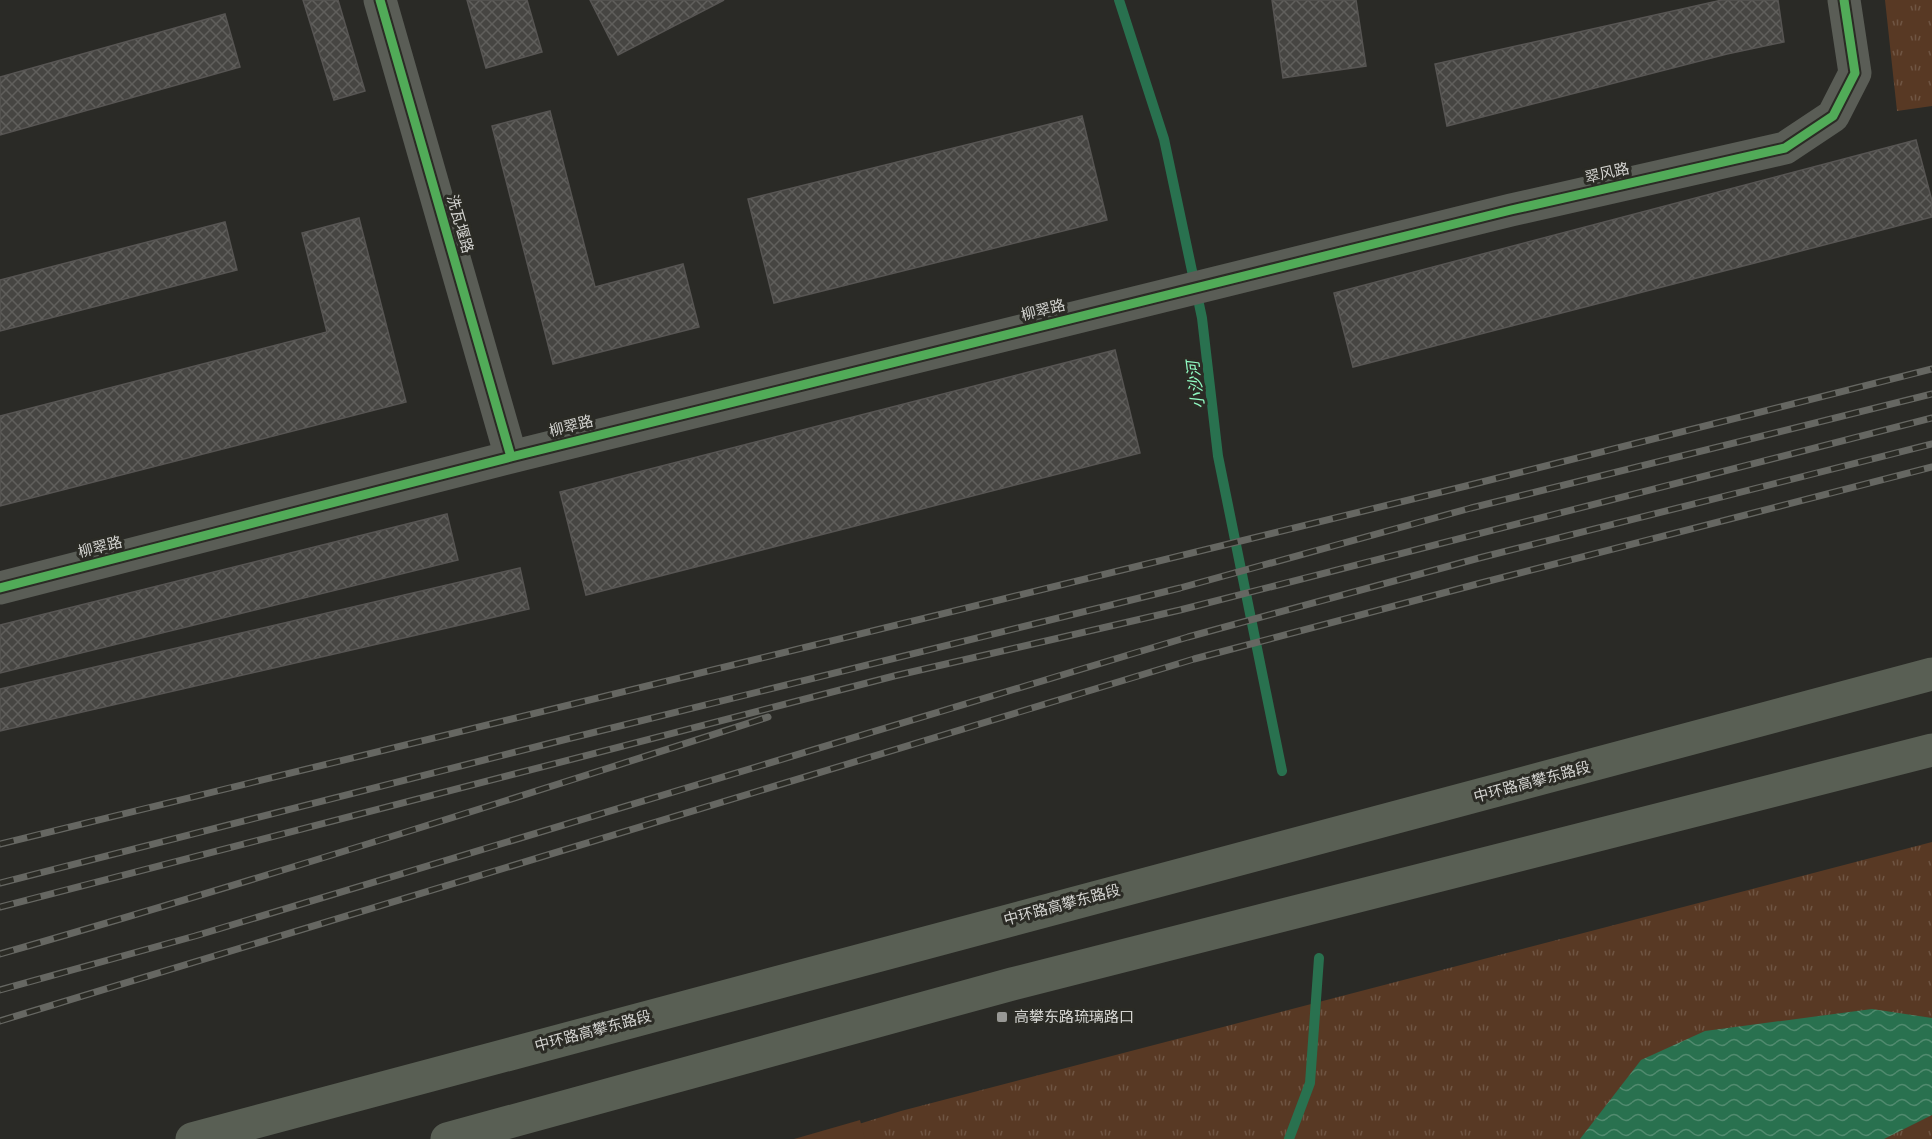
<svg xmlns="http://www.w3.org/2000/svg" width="1932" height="1139" font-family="Rubik,'Noto Sans SC',sans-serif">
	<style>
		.park { fill: url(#park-tufts) }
		.pitch { fill: #583924 }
		.water { fill: url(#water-waves) }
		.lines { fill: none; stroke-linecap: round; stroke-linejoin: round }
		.stream { stroke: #29714f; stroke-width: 10 }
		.building { fill: url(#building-cross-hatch); stroke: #575553; stroke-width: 1.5 }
		.minor { stroke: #5a5d56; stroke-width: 33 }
		.primary { stroke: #595f54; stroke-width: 33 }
		.rail-casing { stroke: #666762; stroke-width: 7 }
		.rail { stroke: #2b2b25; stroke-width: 4.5; stroke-dasharray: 14; stroke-linecap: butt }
		.cycleway-casing { stroke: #2b2b25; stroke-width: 13 }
		.cycleway { stroke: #51ab58; stroke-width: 9 }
		.poi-dot { fill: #989895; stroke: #2b2b25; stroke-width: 2 }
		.labels { text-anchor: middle; stroke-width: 6; stroke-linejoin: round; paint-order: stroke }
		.street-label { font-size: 15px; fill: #d4d4d1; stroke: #2b2b25 }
		.poi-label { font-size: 15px; fill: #d4d4d1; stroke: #2b2b25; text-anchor: start }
		.water-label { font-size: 16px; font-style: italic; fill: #92fdc5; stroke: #2b2b25 }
	</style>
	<defs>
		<pattern id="park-tufts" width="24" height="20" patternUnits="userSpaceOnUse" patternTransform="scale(1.5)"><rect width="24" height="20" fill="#583924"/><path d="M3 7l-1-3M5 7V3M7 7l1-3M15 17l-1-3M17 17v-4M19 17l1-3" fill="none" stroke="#6f5543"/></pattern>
		<pattern id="water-waves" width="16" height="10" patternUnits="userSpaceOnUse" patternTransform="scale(1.5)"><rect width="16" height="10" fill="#29714f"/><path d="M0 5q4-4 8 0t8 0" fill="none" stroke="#518b6f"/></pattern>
		<pattern id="building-cross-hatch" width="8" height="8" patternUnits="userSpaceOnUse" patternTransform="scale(1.5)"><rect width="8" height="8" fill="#464542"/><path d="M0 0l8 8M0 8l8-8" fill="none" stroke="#605f5c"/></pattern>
	</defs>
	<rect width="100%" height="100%" fill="#2a2a26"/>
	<!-- park -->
	<path class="park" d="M1885 0H1932V106L1897 111Z
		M1932 842V1139H810L901 1111Z"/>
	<!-- pitch -->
	<path class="pitch" d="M860 1120 865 1139H794Z"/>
	<!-- water -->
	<path class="water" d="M1872 1009 1932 1018V1115L1884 1139H1580L1641 1060 1705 1031Z"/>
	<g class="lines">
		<!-- stream -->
		<path class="stream" d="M1119 0 1164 139 1202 318 1218 456 1282 771
			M1289 1139 1310 1083 1319 958"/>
	</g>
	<!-- building -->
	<path class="building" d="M303 0H338L365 91 334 100Z
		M467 0H527L542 52 486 68Z
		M590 0H724L618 55Z
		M1272 0H1356L1366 66 1283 78Z
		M1722 0H1778L1784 42 1727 54 1447 126 1435 64Z
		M225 14 240 67 0 135V77Z
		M550 111 595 287 683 264 699 327 553 364 492 126Z
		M1082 116 1107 220 774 303 748 199Z
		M1916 140 1932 201V217L1353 367 1334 293Z
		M359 218 406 402 0 506V416L327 332 302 233Z
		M225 222 237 270 0 331V280Z
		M1115 350 1140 453 586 595 560 492Z
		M447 514 458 560 0 673V625Z
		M520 568 529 609 0 731V689Z"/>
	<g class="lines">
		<!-- minor -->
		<path class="minor" d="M380 0 511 457
			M0 588 511 457 1511 210 1785 148 1833 116 1855 73 1844 0"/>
		<!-- primary -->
		<path class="primary" d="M192 1139 1932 674
			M447 1139 1012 984 1932 750"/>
		<!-- rail casing -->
		<g class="rail-casing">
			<path id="rail" d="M0 844 1466 486 1932 369
				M0 883 563 740 1180 588 1471 508 1932 394
				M0 907 894 676 1180 610 1932 418
				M0 954C258 880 513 799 768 717
				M0 990 195 936 1188 637 1479 558 1932 444
				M0 1021 1194 659 1481 583 1932 467"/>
		</g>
		<!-- rail -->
		<use href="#rail" class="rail"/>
		<!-- cycleway casing -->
		<g class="cycleway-casing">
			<path id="cycleway" d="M380 0 511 457
				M0 588 511 457 1511 210 1785 148 1833 116 1855 73 1844 0"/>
		</g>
		<!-- cycleway -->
		<use href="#cycleway" class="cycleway"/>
	</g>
	<!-- markers -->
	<rect class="poi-dot" x="996" y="1011" width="12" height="12" rx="3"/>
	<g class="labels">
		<!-- street labels -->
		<g class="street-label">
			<text transform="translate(1607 173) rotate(-13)" y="5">翠风路</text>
			<text transform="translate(460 224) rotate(74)" y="5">洗瓦堰路</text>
			<text transform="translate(1043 310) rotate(-14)" y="5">柳翠路</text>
			<text transform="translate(571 426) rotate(-14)" y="5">柳翠路</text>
			<text transform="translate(100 547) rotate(-14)" y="5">柳翠路</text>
			<text transform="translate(1532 782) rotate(-15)" y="5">中环路高攀东路段</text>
			<text transform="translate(1062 905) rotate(-15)" y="5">中环路高攀东路段</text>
			<text transform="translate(593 1031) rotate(-15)" y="5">中环路高攀东路段</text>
		</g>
		<!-- poi labels -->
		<g class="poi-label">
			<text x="1014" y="1022">高攀东路琉璃路口</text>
		</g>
		<!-- water labels -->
		<g class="water-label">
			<text transform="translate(1195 385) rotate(-97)" y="6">小沙河</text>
		</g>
	</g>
</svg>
